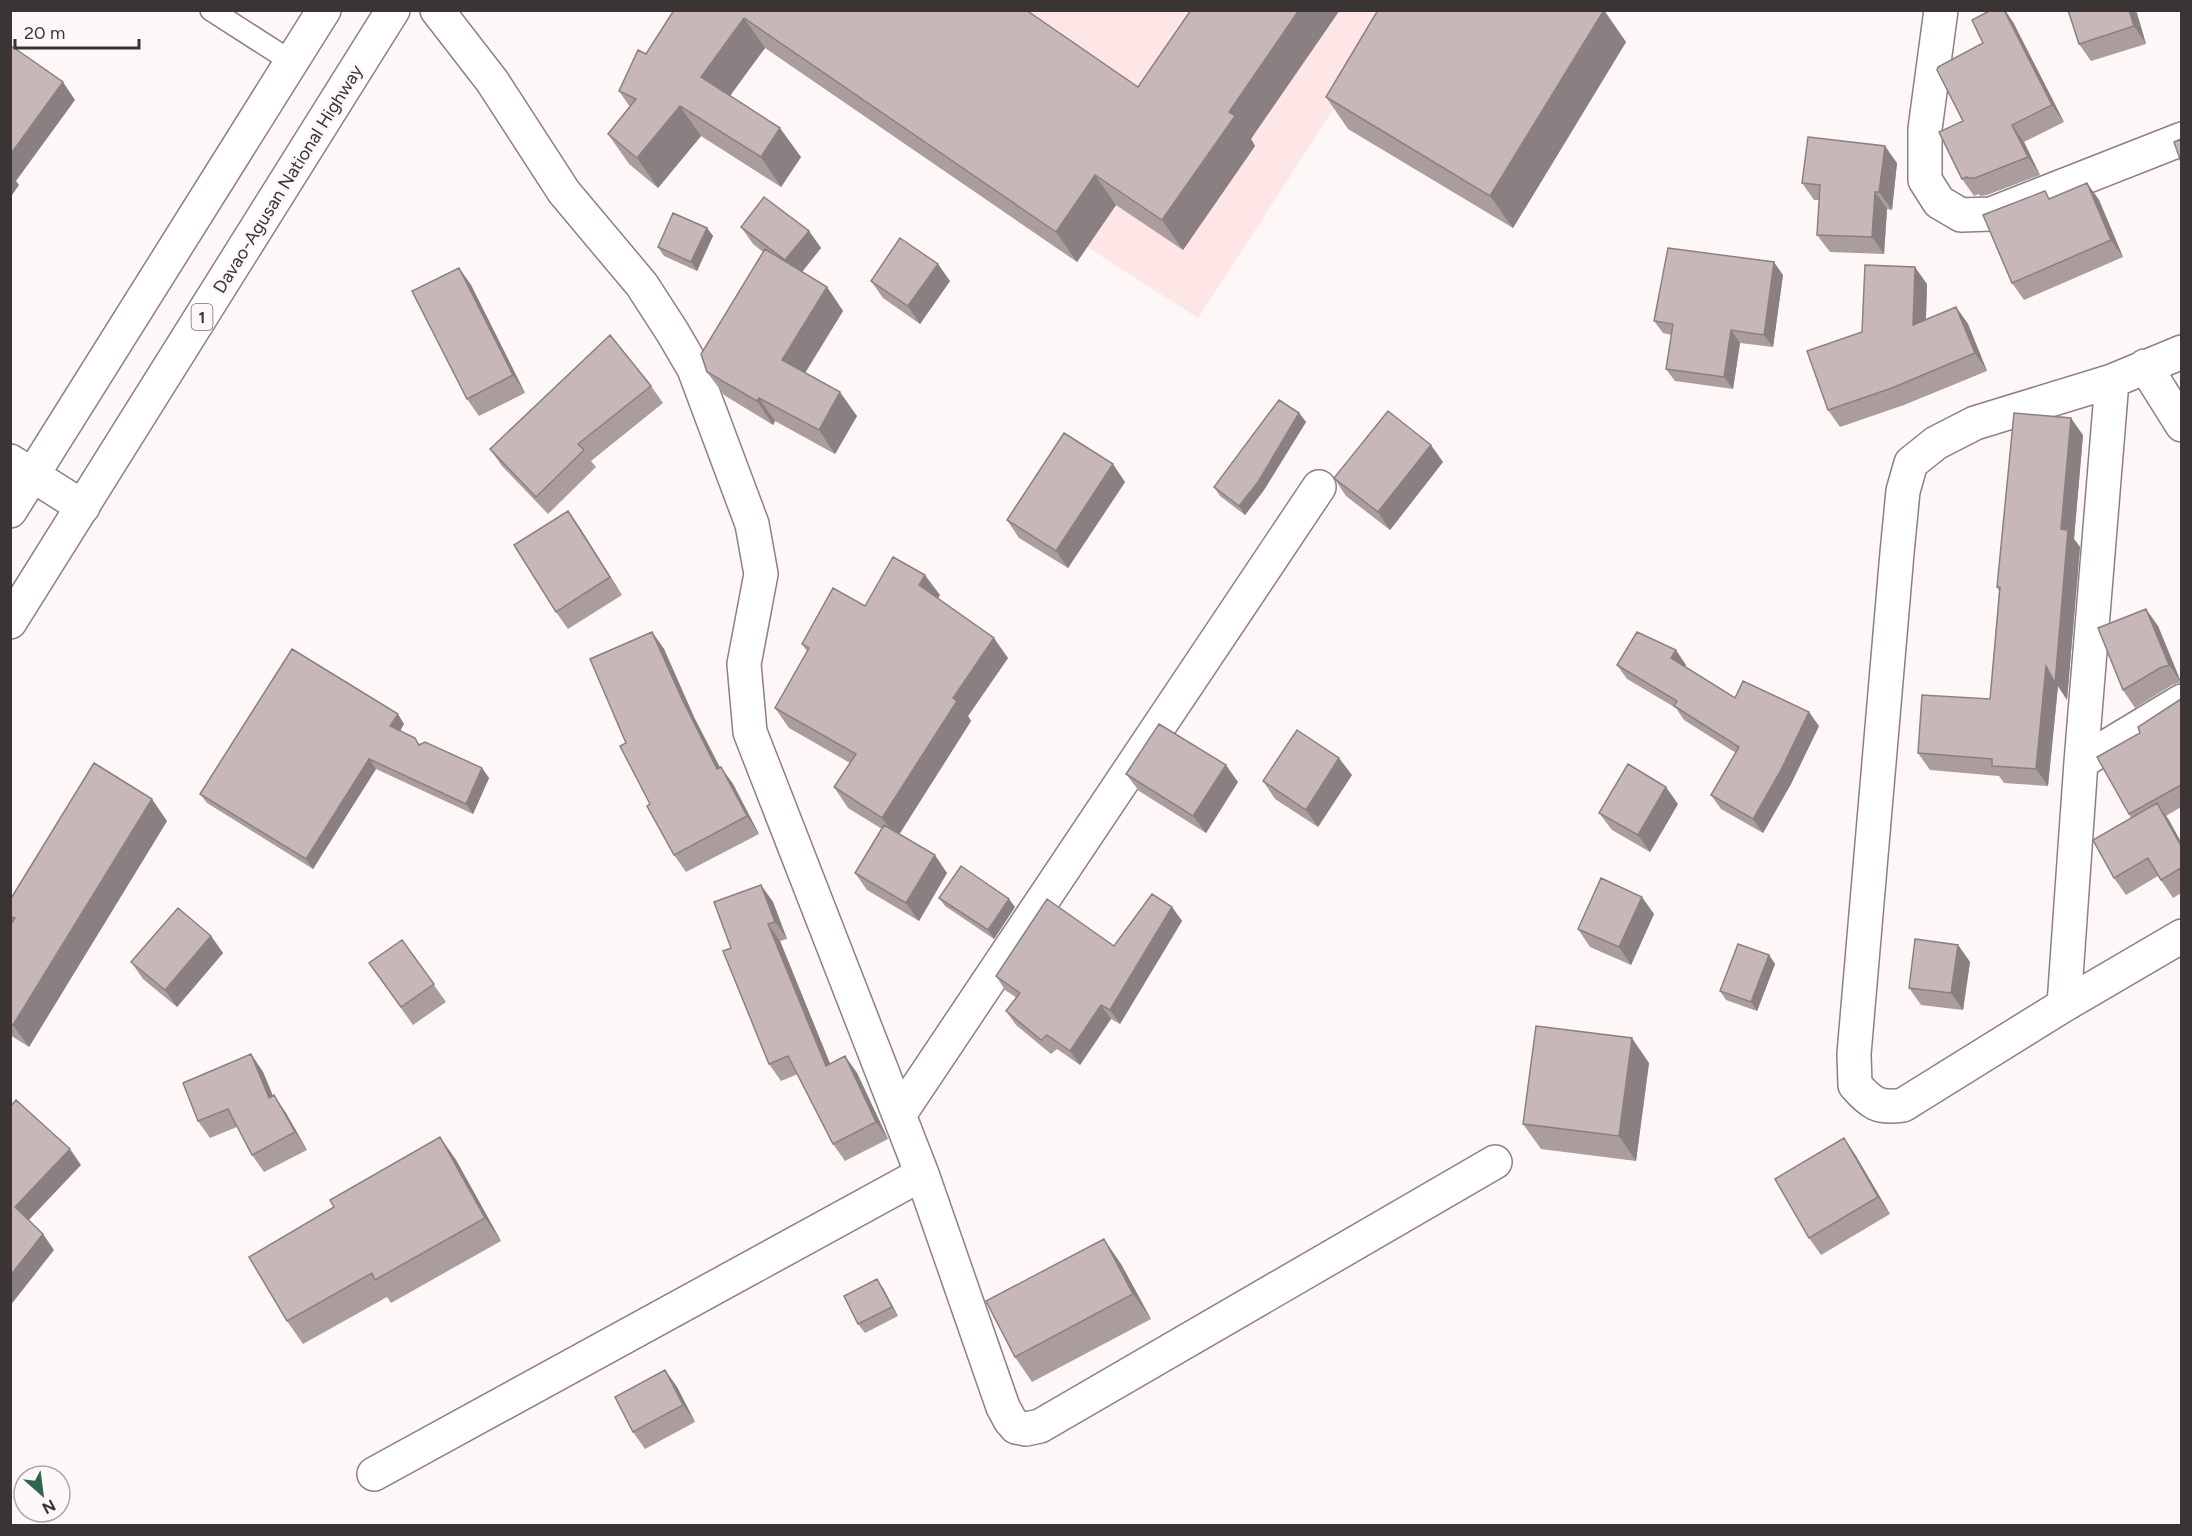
<svg xmlns="http://www.w3.org/2000/svg" width="2192" height="1536" font-family="Figtree,sans-serif">
	<style>
		.built { fill: #fee5e6 }
		.lines { fill: none; stroke-linecap: round; stroke-linejoin: round }
		.lane-casing { stroke: #8e7f80; stroke-width: 24 }
		.street-casing { stroke: #8e7f80; stroke-width: 36 }
		.highway-casing { stroke: #8e7f80; stroke-width: 36 }
		.lane { stroke: #fff; stroke-width: 21 }
		.street { stroke: #fff; stroke-width: 33 }
		.highway { stroke: #fff; stroke-width: 33 }
		.wall { fill: #ab9d9e }
		.shaded-wall { fill: #8b8081 }
		.building { fill: #c7b7b8; stroke: #8b8081; stroke-width: 1.5 }
		.labels { text-anchor: middle; stroke-width: 6; stroke-linejoin: round; paint-order: stroke }
		.shield { fill: #fef7f7; stroke: #756e6e; stroke-width: 1.5 }
		.shield-label { font-size: 16px; font-weight: bold; fill: #3a3434 }
		.street-label { font-size: 18px; fill: #3a3434; stroke: #fef7f7 }
	</style>
	<rect width="100%" height="100%" fill="#fef7f7"/>
	<!-- built -->
	<path class="built" d="M840 11H1397L1198 318 804 66Z"/>
	<g class="lines">
		<!-- lane casing -->
		<g class="lane-casing">
			<path id="lane" d="M211 10 292 62"/>
		</g>
		<!-- street casing -->
		<g class="street-casing">
			<path id="street" d="M437 10 492 81 564 192 642 285 673 333 694 369 752 524 761 574 744 664 750 732 922 1174 1003 1407 1010 1420 1016 1427 1026 1429 1040 1426 1495 1162
				M1941 10 1925 129V180L1939 202 1961 215 1991 214 2182 139
				M2182 352 2112 381 1975 423 1936 443 1911 463 1903 491 1897 553 1854 1054 1855 1085C1871 1103 1878 1109 1903 1105L2064 1005 2182 936
				M2145 366 2182 425
				M10 461 83 507
				M2081 762 2182 701
				M2064 1005 2081 762 2112 381
				M899 1115 1319 487
				M374 1474 922 1174"/>
		</g>
		<!-- highway casing -->
		<g class="highway-casing">
			<path id="highway" d="M10 511 324 10
				M10 622 393 10"/>
		</g>
		<!-- lane -->
		<use href="#lane" class="lane"/>
		<!-- street -->
		<use href="#street" class="street"/>
		<!-- highway -->
		<use href="#highway" class="highway"/>
	</g>
	<!-- wall -->
	<path class="wall" d="M674 10H1026L1138 87 1251 139 1255 146 1183 250 1116 205 1077 262 765 48 730 95 801 157 781 187 701 136 658 188 629 164 608 134 630 107 619 91 646 54Z
		M1857 10H1875V12Z
		M2136 10 2146 44 2091 61 2079 44Z
		M2013 22 2064 122 2024 142 2040 175 1987 195 1980 196 1979 194 1974 196 1962 179 1963 121 1983 43Z
		M1626 42 1513 228 1348 129 1326 97Z
		M1897 163 1892 210 1887 209 1884 254 1830 252 1817 235 1819 200H1814L1802 183Z
		M2087 183 2099 200 2123 257 2024 300 2012 283 2050 199Z
		M741 227 809 231 821 248 802 272 827 287 843 311 805 372 857 416 835 454 775 421 773 425 724 395 707 372 763 252 753 244Z
		M707 228 713 236 697 271 664 256 658 247Z
		M459 268 471 285 525 393 479 416 467 399Z
		M1783 275 1773 347 1740 343 1733 389 1675 381 1666 369 1672 335 1663 333 1654 321Z
		M871 281H950L920 324 883 298Z
		M1927 284 1926 320 1956 307 1968 324 1987 371 1904 405 1840 427 1828 410 1862 332Z
		M651 386 663 403 591 461 596 467 548 514 502 466 490 449Z
		M1299 413 1306 422 1264 490 1245 515 1220 496 1214 487Z
		M2083 435 2074 539 2080 547 2067 700 2058 686 2048 786 2004 783 1999 776 1930 770 1918 753 1990 699 1999 591 1997 587Z
		M1443 462 1390 530 1346 496 1334 478Z
		M1125 482 1068 568 1019 538 1007 520Z
		M568 511 580 528 622 595 568 629 556 612Z
		M940 595 938 598 1008 658 968 716 971 721 899 834 947 873 919 921 867 890 855 873 882 829 848 808 834 787 850 763 789 728 775 708 807 651 802 644 865 606Z
		M2158 626 2181 682 2172 685 2135 708 2123 690Z
		M652 632 664 649 694 717 720 767 733 784 759 834 686 872 674 855 626 743Z
		M1617 665H1686L1685 667 1735 698 1819 726 1791 784 1763 833 1721 809 1711 795 1736 753 1684 720 1676 708 1627 679Z
		M2181 699V807L2166 816 2181 842V893L2173 898 2158 876 2126 895 2114 878 2131 818 2129 814 2140 733Z
		M404 724 400 731 420 745 482 768 489 778 473 814 376 769 313 869 207 803 200 794Z
		M1126 774 1238 782 1206 833 1139 791Z
		M1352 775 1318 827 1275 799 1263 781Z
		M1678 804 1650 852 1612 830 1599 813Z
		M167 821 29 1047 10 1035V925L12 923 10 921V900Z
		M761 885 773 902 787 939 780 941 830 1064 845 1056 857 1073 888 1139 845 1161 833 1144 798 1074 781 1081 769 1064 731 948Z
		M939 898 1015 907 994 939 945 906Z
		M1172 907 1182 921 1120 1024 1111 1019 1080 1065 1057 1049 1051 1054 1016 1025 1006 1011 1017 998 1005 990 996 976 1114 946Z
		M1654 914 1631 965 1590 947 1578 929Z
		M211 936 223 953 177 1007 143 979 131 962Z
		M402 940 446 1002 413 1025 369 963Z
		M1958 945 1970 962 1963 1010 1921 1005 1909 988Z
		M1769 955 1775 964 1757 1011 1726 1000 1720 991Z
		M251 1054 263 1072 273 1096 286 1113 307 1150 264 1172 252 1155 237 1127 210 1138 198 1121Z
		M1649 1063 1636 1161 1541 1149 1523 1124Z
		M440 1137 456 1160 501 1241 391 1303 387 1297 303 1344 287 1321 334 1207Z
		M1844 1138 1856 1156 1890 1214 1821 1255 1809 1238Z
		M1121 1264 1151 1319 1032 1382 1015 1357Z
		M883 1288 898 1316 865 1333 858 1324Z
		M665 1370 677 1387 695 1422 645 1449 633 1432Z"/>
	<!-- shaded-wall -->
	<path class="shaded-wall" d="M1299 10H1340L1251 139 1255 146 1183 250 1162 220 1229 112Z
		M1604 10 1626 42 1513 228 1490 196Z
		M2004 10H2005L2013 22 2064 122 2052 105Z
		M2129 10H2136L2146 44 2134 26Z
		M744 18 765 48 722 107 701 77Z
		M63 82 75 100 16 181 19 185 10 198V155Z
		M680 106 701 136 658 188 637 158Z
		M2012 125 2024 142 2040 175 2028 157Z
		M780 128 801 157 781 187 761 157Z
		M1885 146 1897 163 1892 210 1879 192Z
		M1095 175 1116 205 1077 262 1056 232Z
		M2087 183 2099 200 2123 257 2111 240Z
		M1875 192 1887 209 1884 254 1872 237Z
		M707 228 713 236 697 271 691 262Z
		M809 231 821 248 797 278 785 260Z
		M1774 262 1783 275 1773 347 1764 335Z
		M938 264 950 281 920 324 908 306Z
		M1915 267 1927 284 1925 342 1913 325Z
		M459 268 471 285 525 393 513 375Z
		M827 287 843 311 799 383 782 360Z
		M1956 307 1968 324 1987 371 1975 353Z
		M1731 330 1740 343 1733 389 1724 377Z
		M840 392 857 416 835 454 819 430Z
		M759 398 775 421 773 425 757 401Z
		M1299 413 1306 422 1264 490 1245 515 1239 506Z
		M2071 418 2083 435 2074 539 2080 547 2067 700 2058 686 2048 786 2036 769 2046 666 2061 529Z
		M1431 445 1443 462 1390 530 1378 512Z
		M1113 464 1125 482 1068 568 1056 551Z
		M568 511 580 528 622 595 610 577Z
		M925 575 940 595 933 606 919 585Z
		M2146 609 2158 626 2181 682 2169 665Z
		M652 632 664 649 694 717 729 786 717 769 682 699Z
		M994 638 1008 658 968 716 971 721 897 838 882 818 953 698Z
		M1676 650 1686 665 1681 672 1671 658Z
		M1809 712 1819 726 1791 784 1763 833 1753 819Z
		M398 714 404 724 397 736 390 726Z
		M1339 758 1352 775 1318 827 1306 810Z
		M369 759 376 769 313 869 306 859Z
		M1226 765 1238 782 1206 833 1193 816Z
		M721 767 733 784 759 834 747 816Z
		M482 768 489 778 473 814 466 804Z
		M1666 787 1678 804 1650 852 1638 835Z
		M152 799 167 821 29 1047 13 1025Z
		M2157 803 2169 820 2181 842V846Z
		M935 855 947 873 919 921 906 903Z
		M761 885 773 902 787 939 775 922Z
		M1642 897 1654 914 1631 965 1619 947Z
		M1009 899 1015 907 994 939 988 930Z
		M1172 907 1182 921 1120 1024 1110 1010Z
		M768 924 780 941 838 1083 826 1066Z
		M211 936 223 953 177 1007 165 990Z
		M1958 945 1970 962 1963 1010 1951 993Z
		M1769 955 1775 964 1757 1011 1751 1002Z
		M1101 1005 1111 1019 1080 1065 1070 1051Z
		M1632 1038 1649 1063 1636 1161 1619 1136Z
		M251 1054 263 1072 281 1115 269 1098Z
		M845 1056 857 1073 888 1139 876 1122Z
		M274 1095 286 1113 307 1150 295 1132Z
		M440 1137 456 1160 501 1241 485 1218Z
		M1844 1138 1856 1156 1890 1214 1878 1197Z
		M70 1149 81 1165 26 1223 15 1207Z
		M43 1234 54 1250 10 1306V1276Z
		M1104 1239 1121 1264 1151 1319 1133 1294Z
		M877 1279 883 1288 898 1316 892 1307Z
		M665 1370 677 1387 695 1422 683 1405Z"/>
	<!-- building -->
	<path class="building" d="M674 10H1026L1138 87 1191 10H1299L1229 112 1235 116 1162 220 1095 175 1056 232 744 18 701 77 780 128 761 157 680 106 637 158 608 134 636 99 619 91 638 50 646 54Z
		M1378 10H1604L1490 196 1326 97Z
		M1991 10H2004L2052 105 2012 125 2028 157 1975 178H1968L1967 177 1962 179 1939 132 1963 121 1937 70 1938 67 1983 43 1972 20Z
		M2068 10H2129L2134 26 2079 44Z
		M10 45 63 82 10 155Z
		M1808 137 1885 146 1879 192H1875L1872 237 1817 235 1820 185 1802 183Z
		M2181 139V162L2174 142Z
		M2087 183 2111 240 2012 283 1983 215 2045 191 2049 199Z
		M764 197 809 231 785 260 741 227Z
		M673 213 707 228 691 262 658 247Z
		M900 238 938 264 908 306 871 281Z
		M1668 248 1774 262 1764 335 1731 330 1724 377 1666 369 1673 324 1654 321Z
		M765 249 827 287 782 360 840 392 819 430 759 398 757 401 707 372 701 354Z
		M1865 265 1915 267 1913 325 1956 307 1975 353 1892 388 1828 410 1807 351 1862 332Z
		M459 268 513 375 467 399 412 291Z
		M610 335 651 386 578 444 584 450 536 497 490 449Z
		M1279 400 1299 413 1258 482 1239 506 1214 487Z
		M1388 411 1431 445 1378 512 1334 478Z
		M2014 413 2071 418 2061 529 2068 530 2055 683 2046 666 2036 769 1992 766V759L1918 753 1922 695 1990 699 2000 587H1997Z
		M1064 433 1113 464 1056 551 1007 520Z
		M568 511 610 577 556 612 514 545Z
		M893 557 925 575 919 585 994 638 953 698 957 701 882 818 834 787 856 754 775 708 809 648 802 644 833 588 865 606Z
		M2146 609 2169 665 2160 668 2123 690 2098 628Z
		M652 632 682 699 717 769 721 767 747 816 674 855 647 806 650 804 620 746 626 743 590 659Z
		M1637 632 1676 650 1671 658 1735 698 1743 681 1809 712 1781 770 1753 819 1711 795 1739 747 1674 706 1677 701 1617 665Z
		M292 649 398 714 390 726 415 738 419 745 425 742 482 768 466 804 369 759 306 859 200 794Z
		M2181 699V785L2129 814 2097 757 2140 733 2138 727Z
		M1159 724 1226 765 1193 816 1126 774Z
		M1297 730 1339 758 1306 810 1263 781Z
		M94 763 152 799 13 1025 10 1023V925L15 918 10 916V900Z
		M1628 764 1666 787 1638 835 1599 813Z
		M2157 803 2181 846V868L2161 880 2148 858 2114 878 2093 840Z
		M884 825 935 855 906 903 855 873Z
		M961 866 1009 899 988 930 939 898Z
		M1601 878 1642 897 1619 947 1578 929Z
		M761 885 775 922 768 924 826 1066 845 1056 876 1122 833 1144 788 1056 769 1064 723 951 731 948 714 902Z
		M1152 894 1172 907 1110 1010 1101 1005 1070 1051 1047 1035 1041 1040 1006 1011 1020 993 996 976 1047 899 1114 946Z
		M178 908 211 936 165 990 131 962Z
		M1915 939 1958 945 1951 993 1909 988Z
		M402 940 434 984 401 1007 369 963Z
		M1738 944 1769 955 1751 1002 1720 991Z
		M1536 1026 1632 1038 1619 1136 1523 1124Z
		M251 1054 269 1098 274 1095 295 1132 252 1155 228 1109 198 1121 183 1083Z
		M16 1100 70 1149 15 1207 43 1234 10 1276V1107Z
		M440 1137 485 1218 375 1280 372 1273 287 1321 249 1257 334 1207 330 1200Z
		M1844 1138 1878 1197 1809 1238 1775 1179Z
		M1104 1239 1133 1294 1015 1357 986 1301Z
		M877 1279 892 1307 858 1324 844 1296Z
		M665 1370 683 1405 633 1432 615 1397Z"/>
	<g class="labels">
		<!-- shield labels -->
		<rect class="shield" x="191.5" y="304" width="21" height="26" rx="4.5"/>
		<g class="shield-label">
			<text x="202" y="323">1</text>
		</g>
		<!-- street labels -->
		<g class="street-label">
			<text transform="translate(288 179) rotate(-58)" y="6">Davao-Agusan National Highway</text>
		</g>
	</g>
	<!-- border -->
	<rect width="2192" height="1536" fill="none" stroke="#3a3434" stroke-width="24"/>
	<!-- north arrow -->
	<g transform="translate(42 1494) rotate(152)"><circle r="28" fill="#fef7f7" stroke="#b0a9a9" stroke-width="1.5"/>
	<path d="M0-4.5L10 22L0 15L-10 22Z" fill="#2d664e"/>
	<text y="-9" font-size="16" font-weight="bold" text-anchor="middle" fill="#3a3434">N</text>
	</g>
	<!-- scale -->
	<path d="M15 39v9h124v-9" fill="none" stroke="#3a3434" stroke-width="3"/>
	<text x="24" y="39" font-size="18" fill="#3a3434" stroke="#fef7f7" stroke-width="4.5" paint-order="stroke">20 m</text>
</svg>
